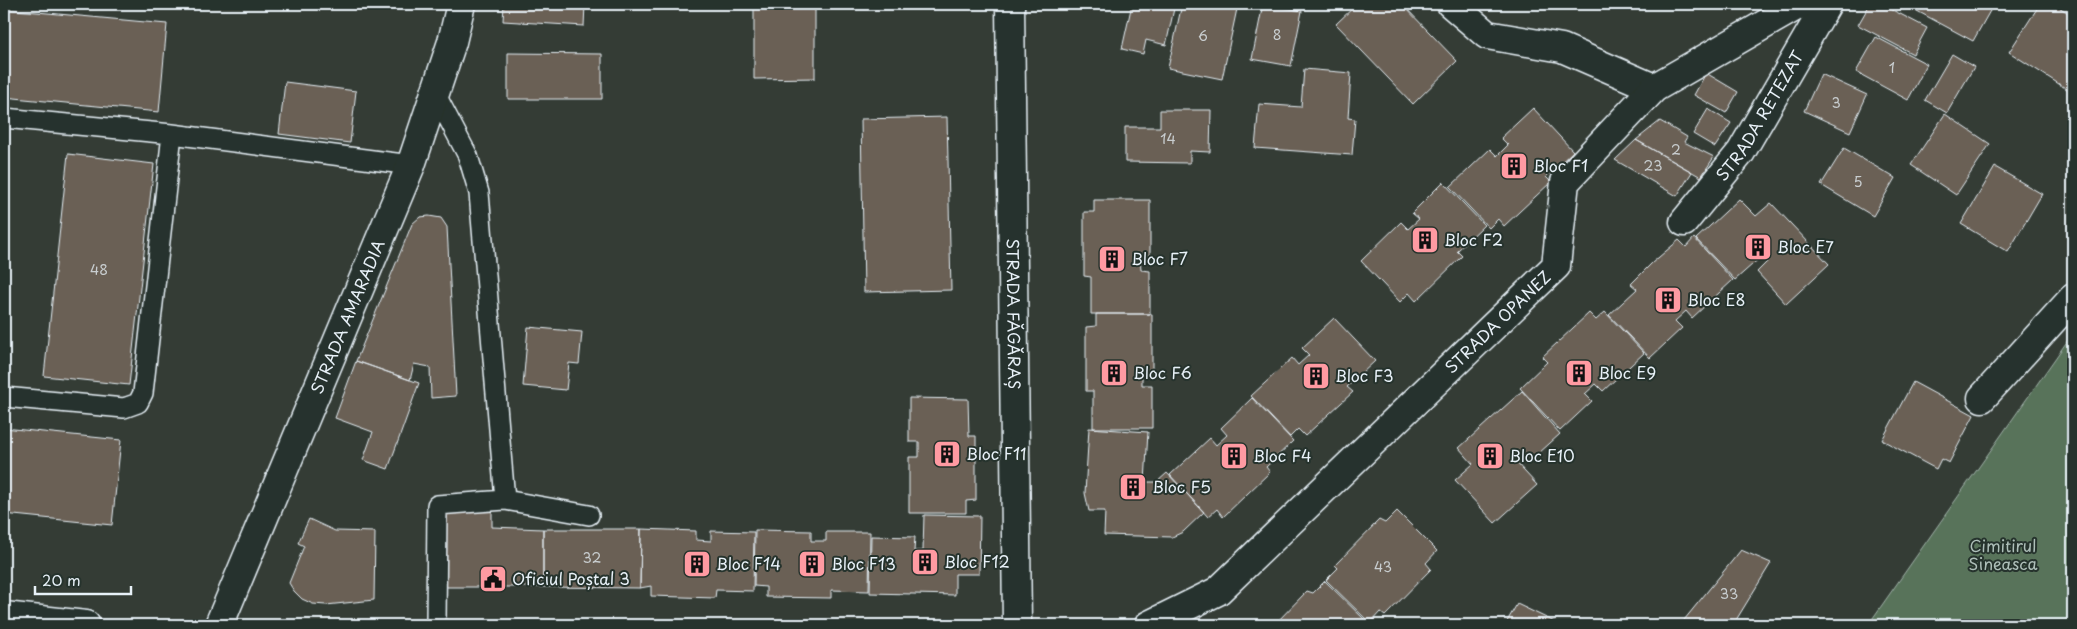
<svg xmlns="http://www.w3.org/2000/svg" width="2077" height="629" font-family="'Playpen Sans',sans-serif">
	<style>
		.green { fill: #58735a; stroke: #a0b2a9 }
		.building { fill: #6a6054; stroke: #e8f1f8 }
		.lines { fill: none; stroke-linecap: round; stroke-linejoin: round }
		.service-casing { stroke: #e8f1f8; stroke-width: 22 }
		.minor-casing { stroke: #e8f1f8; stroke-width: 31 }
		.tertiary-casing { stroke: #e8f1f8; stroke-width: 31 }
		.secondary-casing { stroke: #e8f1f8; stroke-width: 31 }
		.service { stroke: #26332d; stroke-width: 19 }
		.minor { stroke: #26332d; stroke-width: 28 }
		.tertiary { stroke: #26332d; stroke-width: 28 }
		.secondary { stroke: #26332d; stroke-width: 28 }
		.labels { text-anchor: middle; stroke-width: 4; stroke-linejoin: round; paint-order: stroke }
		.number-label { font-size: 14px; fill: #c8cdcf }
		.street-label { font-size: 16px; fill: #e8f1f8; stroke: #26332d }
		.poi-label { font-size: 16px; fill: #e8f1f8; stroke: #26332d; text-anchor: start }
		.park-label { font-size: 16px; fill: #aebfb9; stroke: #26332d }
	</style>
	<rect width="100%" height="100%" fill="#343c35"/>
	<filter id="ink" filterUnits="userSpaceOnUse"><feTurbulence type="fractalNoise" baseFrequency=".02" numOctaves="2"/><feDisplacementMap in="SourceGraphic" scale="10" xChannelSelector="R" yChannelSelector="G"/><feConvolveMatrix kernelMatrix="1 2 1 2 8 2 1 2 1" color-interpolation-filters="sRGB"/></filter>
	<g filter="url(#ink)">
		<!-- green -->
		<path class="green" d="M2073 333V625H1868Z"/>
		<!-- building -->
		<path class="building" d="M504 4H585L584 26 503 21Z
			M754 4H815V78L754 79Z
			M1132 4H1175L1166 45 1146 40 1143 54 1122 49Z
			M1182 4H1238L1222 79 1168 68Z
			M1263 4 1302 11 1291 66 1252 59Z
			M1357 4H1402L1457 61 1413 104 1336 24Z
			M1870 4H1881L1927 28 1913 54 1858 25Z
			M1904 4H1982L1991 9 1973 41Z
			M2040 4H2054L2073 16V93L2009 52Z
			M4 9 167 24 159 112 4 97Z
			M1876 37 1927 64 1908 100 1856 72Z
			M508 53 602 54V99H508Z
			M1952 54 1974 67 1947 113 1925 100Z
			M1304 69 1351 73 1348 118 1355 119 1352 155 1255 148 1259 104 1301 107Z
			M1706 73 1738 92 1726 113 1694 95Z
			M1821 74 1867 95 1850 132 1804 111Z
			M285 82 356 91 350 143 279 134Z
			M1533 108 1573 151 1546 177 1551 182 1504 226 1498 219 1489 228 1450 187 1490 149 1497 156 1508 145 1501 138Z
			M1708 109 1731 123 1715 147 1693 134Z
			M1160 110H1211L1210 152 1190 151V163L1125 162V127H1160Z
			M1945 114 1990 144 1956 195 1911 165Z
			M947 117 951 290 864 292 861 119Z
			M1660 121 1687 137 1684 142 1714 157 1701 177 1636 140Z
			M1636 140 1692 172 1677 196 1615 160Z
			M1844 148 1895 178 1873 216 1821 185Z
			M68 154 154 164 129 385 44 376Z
			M1995 167 2042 194 2008 252 1961 224Z
			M1443 182 1484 225 1457 251 1462 256 1416 301 1409 293 1400 302 1361 261 1401 222 1408 229 1419 219 1412 213Z
			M1739 199 1756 216 1771 203 1829 264 1786 304 1757 272 1767 262 1762 256 1735 280 1696 239Z
			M1094 200H1150V256H1140L1141 270 1150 271V314H1091V277L1084 276V212H1094Z
			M429 216 441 218 447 227 456 396 431 398 430 367 414 364 410 380 356 361 412 224 420 217Z
			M1694 238 1733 280 1692 318 1686 311 1675 321 1682 328 1650 358 1609 315 1637 289 1631 284 1652 263 1679 240 1686 247Z
			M1605 312 1644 353 1603 391 1596 384 1585 394 1592 401 1560 431 1520 388 1547 362 1542 357 1589 313 1596 320Z
			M1096 314H1152V370H1143L1142 375V385H1152V428H1093V391H1086V327L1096 326Z
			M1334 318 1375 361 1347 387 1353 392 1305 436 1298 429 1290 437 1251 396 1292 358 1298 365 1309 355 1302 348Z
			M528 327 582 332 579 364 569 363 566 390 523 386Z
			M356 361 419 383 388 469 363 460 373 432 335 418Z
			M1913 382 1974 415 1949 463 1941 459 1936 469 1882 440Z
			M1522 391 1560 434 1528 463 1519 453 1512 458 1537 485 1495 523 1455 480 1473 464 1459 448Z
			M909 398 968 399 969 436H976V500L966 501V513H909V457H919V442H909Z
			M1252 398 1293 441 1266 467 1270 472 1223 517 1217 509 1208 517 1170 475 1210 438 1216 445 1227 435 1221 428Z
			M4 428 121 440 112 525 4 514Z
			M1089 428 1148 432 1145 482H1157L1167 473 1204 512 1183 532 1172 537 1104 535 1105 511H1089L1085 493Z
			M444 509H492V527L543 529V587H443Z
			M1397 511 1437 551 1426 563 1431 569 1385 616 1380 612 1370 623 1326 580 1338 568 1335 565 1379 520 1385 523Z
			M924 515 980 516 979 574H955V595L870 593 871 536 915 537 914 551H923Z
			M309 519 335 531 375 532 374 600 326 605 313 604 302 599 294 591 289 583 304 546 298 543Z
			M543 529H641L640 588 543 587Z
			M641 529 696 531V540L711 541V531L754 532 753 591 716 590 715 598 651 596V586L640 588Z
			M755 530 811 531V541H826V532H870L869 591 831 590V598L766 597V587L754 586Z
			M1741 550 1771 563 1733 625H1680Z
			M1325 581 1366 621 1362 625H1274L1307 591 1313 593Z
			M1517 604 1561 625H1505Z"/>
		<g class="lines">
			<!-- service casing -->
			<g class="service-casing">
				<path id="service" d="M435 93 468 156 479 193 505 500
					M4 118 172 134 411 165
					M4 397 124 408 138 403 143 393 172 134
					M436 625 437 505 505 500 589 515"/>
			</g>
			<!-- minor casing -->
			<g class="minor-casing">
				<g id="minor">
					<path id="s1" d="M1010 4 1017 625"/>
					<path d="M1451 4 1487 35 1562 48 1654 88"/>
					<path id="s2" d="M1684 222 1741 152 1827 4"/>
					<path d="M1982 398 2073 298"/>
					<path id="s3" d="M1149 625 1218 591 1556 266 1565 182 1654 88 1800 4"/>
				</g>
			</g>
			<!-- tertiary casing -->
			<g class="tertiary-casing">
				<path id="tertiary" d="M4 616 86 625"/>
			</g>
			<!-- secondary casing -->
			<g class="secondary-casing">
				<g id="secondary">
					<path id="s4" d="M219 625 411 165 452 42 461 4"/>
				</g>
			</g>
			<!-- service -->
			<use href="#service" class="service"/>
			<!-- minor -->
			<use href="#minor" class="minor"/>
			<!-- tertiary -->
			<use href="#tertiary" class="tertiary"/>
			<!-- secondary -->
			<use href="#secondary" class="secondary"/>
		</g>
	</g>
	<!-- icons -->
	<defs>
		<g id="building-square" transform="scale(1.4375)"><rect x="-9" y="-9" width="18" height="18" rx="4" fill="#ff9aa2" stroke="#26332d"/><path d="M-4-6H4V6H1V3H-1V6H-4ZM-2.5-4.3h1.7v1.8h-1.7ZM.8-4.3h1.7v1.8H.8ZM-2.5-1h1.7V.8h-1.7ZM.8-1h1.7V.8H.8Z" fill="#111"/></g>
		<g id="civic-square" transform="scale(1.4375)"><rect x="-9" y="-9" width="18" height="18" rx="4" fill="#ff9aa2" stroke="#26332d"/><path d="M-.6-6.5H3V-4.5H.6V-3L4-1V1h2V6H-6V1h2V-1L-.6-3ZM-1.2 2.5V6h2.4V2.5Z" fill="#111"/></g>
	</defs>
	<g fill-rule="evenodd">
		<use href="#building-square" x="1514" y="166"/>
		<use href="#building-square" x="1425" y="240"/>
		<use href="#building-square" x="1758" y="247"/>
		<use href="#building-square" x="1112" y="259"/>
		<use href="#building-square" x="1668" y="300"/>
		<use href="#building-square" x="1114" y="373"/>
		<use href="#building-square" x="1579" y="373"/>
		<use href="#building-square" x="1316" y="376"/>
		<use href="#building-square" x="947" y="454"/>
		<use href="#building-square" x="1234" y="456"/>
		<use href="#building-square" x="1490" y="456"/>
		<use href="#building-square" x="1133" y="487"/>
		<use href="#building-square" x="925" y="562"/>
		<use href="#building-square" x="697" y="564"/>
		<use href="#building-square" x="812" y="564"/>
		<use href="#civic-square" x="493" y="579"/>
	</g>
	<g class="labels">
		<!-- number labels -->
		<g class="number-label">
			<text x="1277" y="40">8</text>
			<text x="1203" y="41">6</text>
			<text x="1892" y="73">1</text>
			<text x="1836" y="108">3</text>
			<text x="1168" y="144">14</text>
			<text x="1676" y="155">2</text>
			<text x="1653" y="171">23</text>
			<text x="1858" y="187">5</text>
			<text x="99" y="275">48</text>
			<text x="592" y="563">32</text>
			<text x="1383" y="572">43</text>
			<text x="1729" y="599">33</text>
		</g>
		<!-- street labels -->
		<g class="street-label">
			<text dy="6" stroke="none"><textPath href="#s2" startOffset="131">STRADA RETEZAT</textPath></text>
			<text dy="6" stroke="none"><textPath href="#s1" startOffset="310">STRADA FĂGĂRAȘ</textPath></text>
			<text dy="6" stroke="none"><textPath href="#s4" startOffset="334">STRADA AMARADIA</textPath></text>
			<text dy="6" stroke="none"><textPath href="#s3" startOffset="465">STRADA OPANEZ</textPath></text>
		</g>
		<!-- poi labels -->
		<g class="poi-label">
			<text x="1533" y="172">Bloc F1</text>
			<text x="1444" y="246">Bloc F2</text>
			<text x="1777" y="253">Bloc E7</text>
			<text x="1131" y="265">Bloc F7</text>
			<text x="1687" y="306">Bloc E8</text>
			<text x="1133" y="379">Bloc F6</text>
			<text x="1598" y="379">Bloc E9</text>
			<text x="1335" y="382">Bloc F3</text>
			<text x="966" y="460">Bloc F11</text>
			<text x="1253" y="462">Bloc F4</text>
			<text x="1509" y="462">Bloc E10</text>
			<text x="1152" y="493">Bloc F5</text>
			<text x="944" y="568">Bloc F12</text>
			<text x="716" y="570">Bloc F14</text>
			<text x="831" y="570">Bloc F13</text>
			<text x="512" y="585">Oficiul Poștal 3</text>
		</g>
		<!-- park labels -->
		<g class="park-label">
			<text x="2003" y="552">Cimitirul<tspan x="2003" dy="18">Sineasca</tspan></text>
		</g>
	</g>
	<!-- margin -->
	<rect width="2077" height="629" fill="none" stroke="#26332d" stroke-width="20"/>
	<rect x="10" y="10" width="2057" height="609" fill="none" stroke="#e8f1f8" stroke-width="2" filter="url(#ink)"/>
	<!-- scale -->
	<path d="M35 586v8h96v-8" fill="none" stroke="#e8f1f8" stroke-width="2.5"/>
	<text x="42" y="586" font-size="15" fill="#e8f1f8" stroke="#26332d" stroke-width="4" paint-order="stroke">20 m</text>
</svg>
